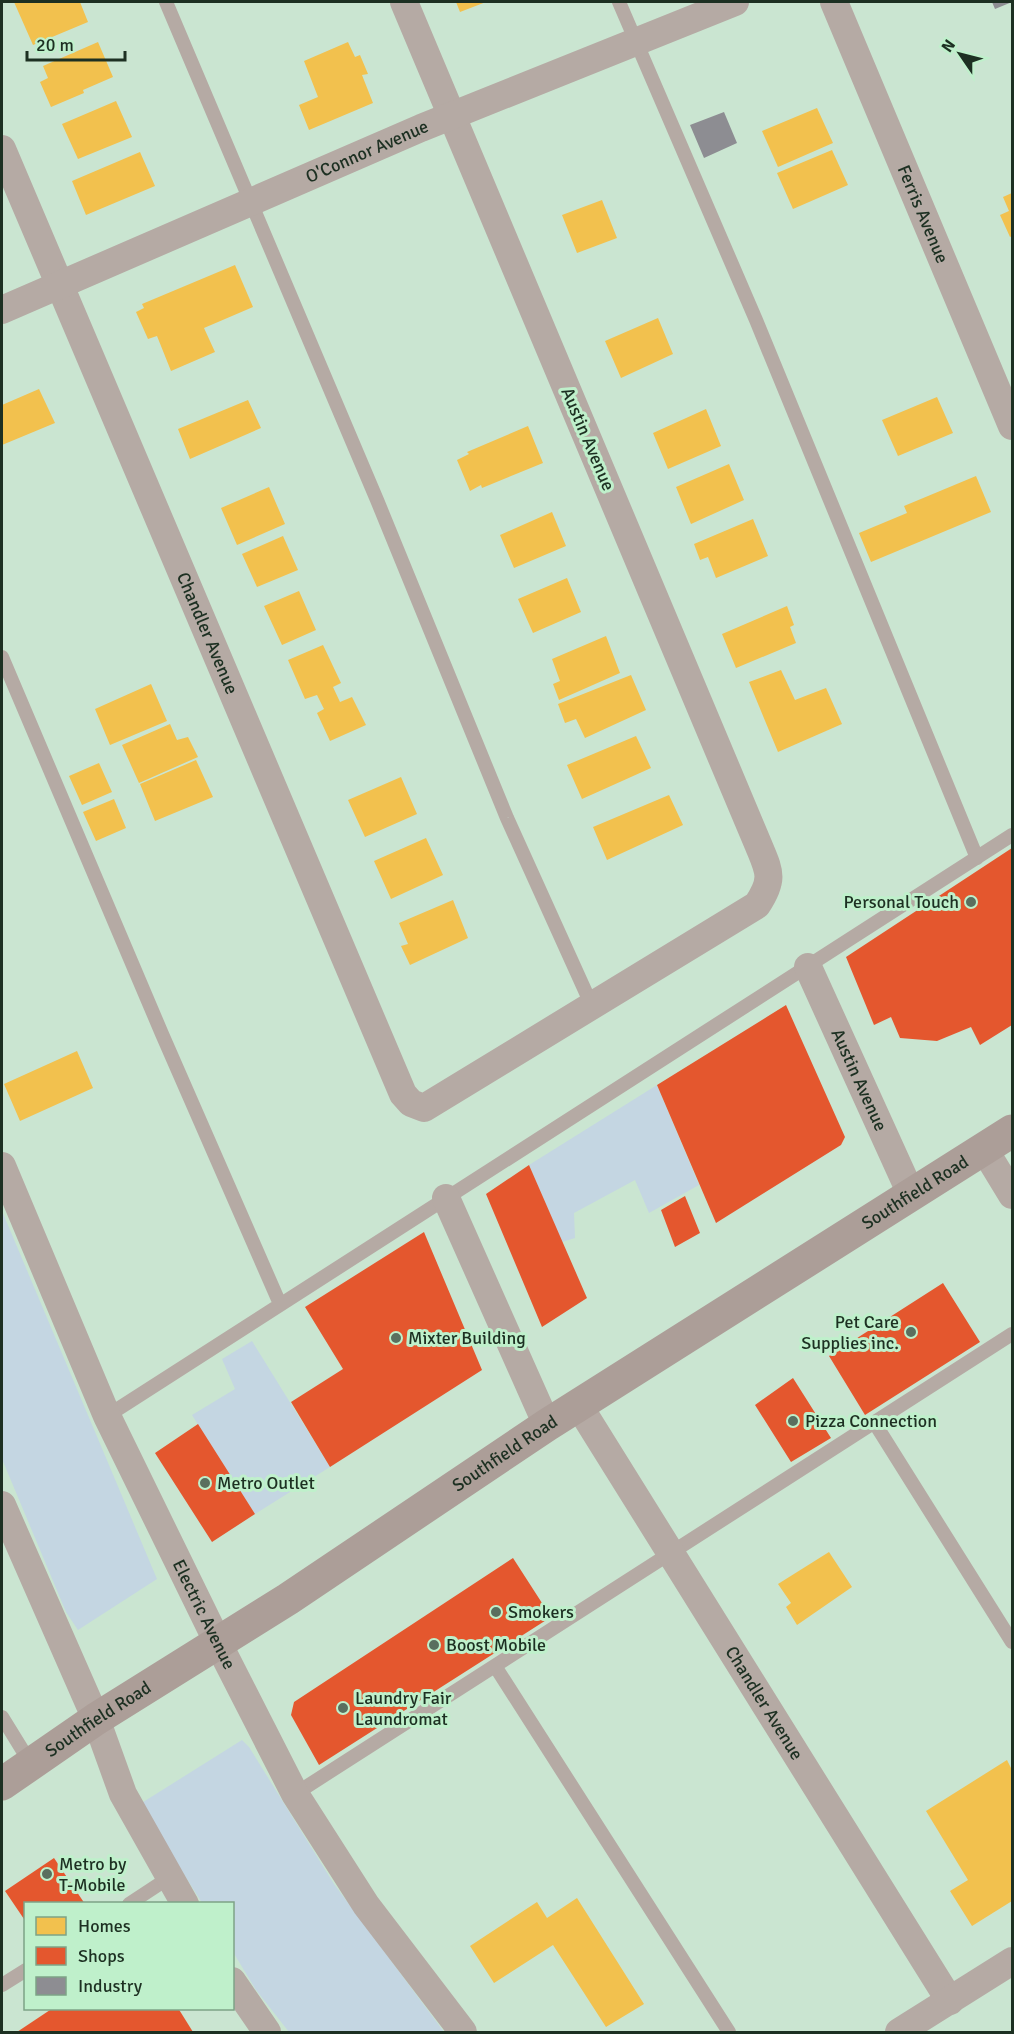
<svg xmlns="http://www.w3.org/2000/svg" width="1014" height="2034" font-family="Signika,sans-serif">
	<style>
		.green { fill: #c4d6e2 }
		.homes { fill: #f2c14e }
		.shops { fill: #e4572e }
		.industry { fill: #8d8d92 }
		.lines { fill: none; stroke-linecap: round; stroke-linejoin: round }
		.lane { stroke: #b5aaa4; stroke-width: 14 }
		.street { stroke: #b5aaa4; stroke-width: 28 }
		.secondary { stroke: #ac9e98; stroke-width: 33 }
		.poi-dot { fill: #5a6f5f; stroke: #bff0cb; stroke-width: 2 }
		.labels { text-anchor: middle; stroke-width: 6; stroke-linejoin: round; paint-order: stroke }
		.street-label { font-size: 18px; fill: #1d3022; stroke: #bff0cb }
		.poi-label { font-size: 18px; fill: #1d3022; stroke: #bff0cb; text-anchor: start }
	</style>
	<rect width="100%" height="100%" fill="#cae5d1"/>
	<!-- green -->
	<path class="green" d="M657 1085 699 1185 649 1213 635 1180 574 1213 575 1238 562 1242 529 1165Z
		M2 1211 157 1579 78 1630 66 1612 2 1459Z
		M252 1341 330 1467 255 1514 192 1415 235 1389 222 1359Z
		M242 1740 249 1747 334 1884 444 2032H289L256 1990 233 1952 232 1904 202 1903 140 1804Z"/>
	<!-- homes -->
	<path class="homes" d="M14 2H80L88 22 33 45Z
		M456 2H486L460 12Z
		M98 42 113 77 83 90 84 93 51 107 40 82 48 78 43 66Z
		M348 42 355 57 360 55 368 74 362 75 373 103 309 130 299 105 318 97 304 61Z
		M116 101 132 137 78 159 62 124Z
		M817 108 833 143 778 167 762 131Z
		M832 150 848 185 793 209 777 173Z
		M140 152 155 186 86 215 72 181Z
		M1012 193V236L1010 237 1000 215 1009 211 1003 197Z
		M602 200 617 238 577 253 562 215Z
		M235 265 253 307 204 328 215 352 171 371 157 336 148 339 136 312 144 308 142 304Z
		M658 318 673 354 621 378 605 341Z
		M39 389 55 423 2 445V405Z
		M937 397 953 433 898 456 882 420Z
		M248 400 261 428 190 459 178 429Z
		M706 409 721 446 668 469 653 433Z
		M528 426 543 463 482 488 481 485 470 491 457 460 469 454 467 452Z
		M729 464 744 500 691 524 676 487Z
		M976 476 991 512 871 562 859 533 907 513 904 506Z
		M269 487 285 524 237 545 221 508Z
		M552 512 566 546 514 568 500 535Z
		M753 519 768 556 716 578 708 557 700 560 694 544Z
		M283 536 298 570 257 587 242 554Z
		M567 578 581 612 533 633 518 599Z
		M299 591 316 630 282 645 264 606Z
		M787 606 794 625 790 627 796 643 736 668 722 634Z
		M606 636 620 673 559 700 553 684 560 681 552 659Z
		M323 645 341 683 333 687 340 702 352 697 366 725 330 741 317 713 324 709 317 695 305 699 288 660Z
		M781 670 795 700 826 688 842 724 778 752 749 682Z
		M631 675 646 710 585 738 576 719 565 723 558 704Z
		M151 684 167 721 110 745 95 709Z
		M170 724 177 740 188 737 198 757 139 783 122 745Z
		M636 736 651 768 582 799 567 765Z
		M196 760 213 797 155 821 140 784Z
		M99 763 112 792 82 805 69 776Z
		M401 777 417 814 365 837 348 800Z
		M669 795 683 825 607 860 593 827Z
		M114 799 126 828 96 841 83 812Z
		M426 838 443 875 391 899 374 861Z
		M453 900 468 938 410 965 401 946 408 944 399 923Z
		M77 1051 93 1088 20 1121 4 1084Z
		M829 1552 852 1587 797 1625 786 1607 791 1603 778 1584Z
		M1007 1760 1012 1770V1901L972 1926 950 1891 968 1880 926 1811Z
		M577 1898 644 2004 606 2027 553 1945 494 1983 470 1946 537 1902 547 1918Z"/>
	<!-- shops -->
	<path class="shops" d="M1012 848V1025L980 1045 971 1027 937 1041 900 1038 891 1017 874 1025 846 957Z
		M786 1005 845 1137 841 1145 716 1223 657 1085Z
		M529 1165 587 1298 542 1327 486 1194Z
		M685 1196 700 1233 675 1247 661 1210Z
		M424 1232 482 1370 330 1467 291 1402 343 1369 305 1307Z
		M943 1283 980 1342 865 1415 829 1356Z
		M793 1378 831 1438 791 1462 755 1405Z
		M198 1424 255 1514 212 1542 155 1453Z
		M513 1558 551 1617 319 1765 291 1715 294 1702Z
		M54 1858 85 1904H26V1922L5 1891Z
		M53 2008H178L193 2032H17Z"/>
	<!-- industry -->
	<path class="industry" d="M992 2H1012L995 9Z
		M724 112 737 143 704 158 690 125Z"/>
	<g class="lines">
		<!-- lane -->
		<path class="lane" d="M166 2 377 500 507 818 592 1006
			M619 2 756 320 977 858
			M2 657 162 1034 280 1304
			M107 1416 1012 835
			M874 1422 1012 1642
			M495 1666 729 2032
			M2 1717 31 1764
			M295 1794 1012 1334
			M129 1904 170 1877
			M2 1985 26 1970"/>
		<!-- street -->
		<g class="street">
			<path id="s1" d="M834 2 1012 426"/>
			<path id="s2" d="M2 149 403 1094 411 1103 424 1108 757 905C775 878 769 871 758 844L404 2"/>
			<path id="s3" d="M2 310 421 128 735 2"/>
			<path id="s4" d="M808 967 911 1194"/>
			<path d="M984 1149 1012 1195"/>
			<path id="s5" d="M2 1166 107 1416 218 1643 295 1794 366 1905 463 2032"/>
			<path d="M446 1198 547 1425"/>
			<path id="s6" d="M579 1406 950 2001"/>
			<path d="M2 1505 96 1719 123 1794 185 1904"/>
			<path d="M232 1981 267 2032"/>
			<path d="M899 2032 1012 1961"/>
		</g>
		<!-- secondary -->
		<path class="secondary" id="s7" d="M2 1784 96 1719 288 1599 547 1425 1012 1131"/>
	</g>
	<!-- markers -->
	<g class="poi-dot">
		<circle cx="971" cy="902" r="6"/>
		<circle cx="911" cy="1332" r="6"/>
		<circle cx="396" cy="1338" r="6"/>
		<circle cx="793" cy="1421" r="6"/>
		<circle cx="205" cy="1483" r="6"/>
		<circle cx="496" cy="1612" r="6"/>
		<circle cx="434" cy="1645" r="6"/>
		<circle cx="343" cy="1708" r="6"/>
		<circle cx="47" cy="1874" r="6"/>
	</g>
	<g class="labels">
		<!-- street labels -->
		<g class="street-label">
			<text dy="6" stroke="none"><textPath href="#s3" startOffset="398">O'Connor Avenue</textPath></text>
			<text dy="6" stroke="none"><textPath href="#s1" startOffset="230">Ferris Avenue</textPath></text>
			<text transform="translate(588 439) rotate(67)" y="6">Austin Avenue</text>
			<text dy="6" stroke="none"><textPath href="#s2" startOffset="526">Chandler Avenue</textPath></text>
			<text dy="6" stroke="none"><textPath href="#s4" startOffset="124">Austin Avenue</textPath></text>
			<text dy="6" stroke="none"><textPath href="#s7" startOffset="1088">Southfield Road</textPath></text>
			<text dy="6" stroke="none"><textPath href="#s7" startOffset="602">Southfield Road</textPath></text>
			<text dy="6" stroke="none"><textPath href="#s5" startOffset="492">Electric Avenue</textPath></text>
			<text dy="6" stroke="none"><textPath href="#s6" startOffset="350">Chandler Avenue</textPath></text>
			<text dy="6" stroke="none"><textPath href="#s7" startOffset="116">Southfield Road</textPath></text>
		</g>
		<!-- poi labels -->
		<g class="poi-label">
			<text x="959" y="908" text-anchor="end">Personal Touch</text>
			<text x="899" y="1328" text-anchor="end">Pet Care<tspan x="899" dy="21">Supplies inc.</tspan></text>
			<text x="408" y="1344">Mixter Building</text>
			<text x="805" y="1427">Pizza Connection</text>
			<text x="217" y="1489">Metro Outlet</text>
			<text x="508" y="1618">Smokers</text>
			<text x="446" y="1651">Boost Mobile</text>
			<text x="355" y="1704">Laundry Fair<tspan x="355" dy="21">Laundromat</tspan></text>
			<text x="59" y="1870">Metro by<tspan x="59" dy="21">T-Mobile</tspan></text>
		</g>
	</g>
	<!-- border -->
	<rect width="1014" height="2034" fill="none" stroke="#1d3022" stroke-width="6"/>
	<!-- legend -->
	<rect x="24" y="1902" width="210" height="108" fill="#bff0cb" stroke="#7ea387" stroke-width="1.5"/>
	<rect x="36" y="1917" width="30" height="18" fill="#f2c14e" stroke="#7ea387" stroke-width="1.5"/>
	<text x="78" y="1932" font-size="18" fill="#1d3022">Homes</text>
	<rect x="36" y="1947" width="30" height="18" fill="#e4572e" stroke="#7ea387" stroke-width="1.5"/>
	<text x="78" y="1962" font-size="18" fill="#1d3022">Shops</text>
	<rect x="36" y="1977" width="30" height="18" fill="#8d8d92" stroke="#7ea387" stroke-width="1.5"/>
	<text x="78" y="1992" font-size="18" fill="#1d3022">Industry</text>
	<!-- north arrow -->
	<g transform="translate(960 54) rotate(305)" stroke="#bff0cb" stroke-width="4.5" paint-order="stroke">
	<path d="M0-4.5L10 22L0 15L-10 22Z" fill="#1d3022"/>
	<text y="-9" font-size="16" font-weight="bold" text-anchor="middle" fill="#1d3022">N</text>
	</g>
	<!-- scale -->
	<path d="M27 51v9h98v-9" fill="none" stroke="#1d3022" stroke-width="3"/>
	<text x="36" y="51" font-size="18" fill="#1d3022" stroke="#bff0cb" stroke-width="4.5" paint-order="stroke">20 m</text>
</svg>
